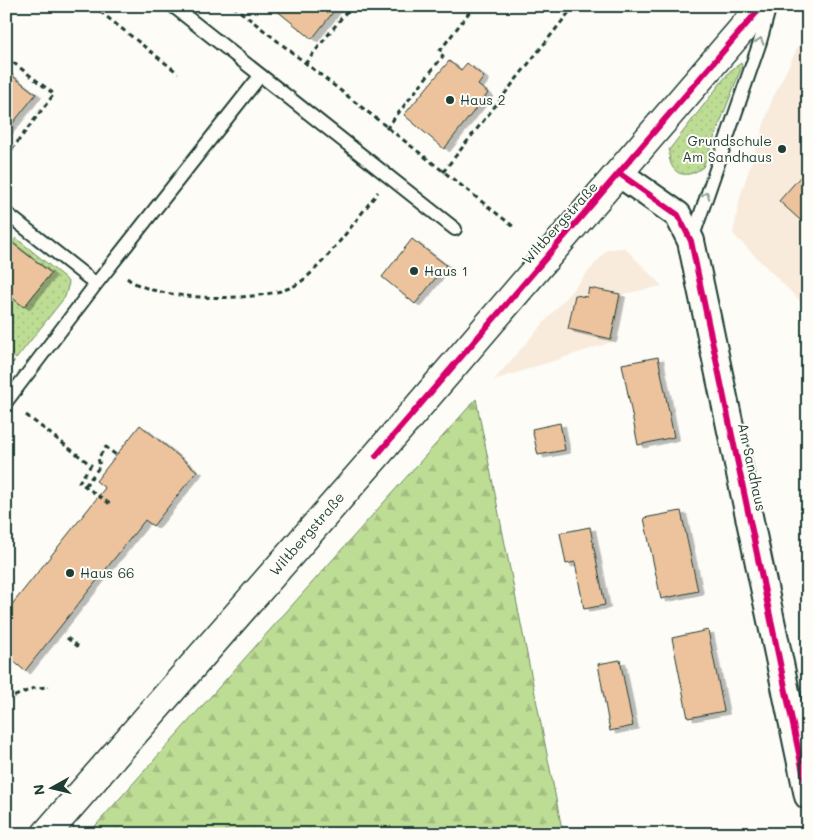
<svg xmlns="http://www.w3.org/2000/svg" width="814" height="840" font-family="Mali,sans-serif">
	<style>
		.built { fill: #f8ebdc }
		.grass { fill: url(#grass-dots); stroke: #6e8c64 }
		.forest { fill: url(#forest-firs); stroke: #6e8c64 }
		.building { fill: #ecc39c; stroke: #1f3d34; filter: url(#shadow) }
		.lines { fill: none; stroke-linecap: round; stroke-linejoin: round }
		.service-casing { stroke: #1f3d34; stroke-width: 16 }
		.minor-casing { stroke: #1f3d34; stroke-width: 30 }
		.secondary-casing { stroke: #1f3d34; stroke-width: 31 }
		.path { stroke: #1f3d34; stroke-width: 3; stroke-dasharray: 5 4; stroke-linecap: butt }
		.service { stroke: #fdfcf7; stroke-width: 12 }
		.minor { stroke: #fdfcf7; stroke-width: 26 }
		.secondary { stroke: #fdfcf7; stroke-width: 28 }
		.cycleway-casing { stroke: #fdfcf7; stroke-width: 9 }
		.cycleway { stroke: #d6006c; stroke-width: 6 }
		.oneway { stroke: #8e9c96 }
		.poi-dot { fill: #1f3d34; stroke: #fdfcf7; stroke-width: 2 }
		.labels { text-anchor: middle; stroke-width: 4; stroke-linejoin: round; paint-order: stroke }
		.poi-label { font-size: 14px; fill: #1f3d34; stroke: #fdfcf7; text-anchor: start }
		.street-label { font-size: 14px; fill: #1f3d34; stroke: #fdfcf7 }
	</style>
	<defs>
		<pattern id="grass-dots" width="8" height="8" patternUnits="userSpaceOnUse" patternTransform="scale(1.25)"><rect width="8" height="8" fill="#bddc94"/><path d="M2 2h.1M6 6h.1" fill="none" stroke="#a2be80" stroke-width="1.8" stroke-linecap="round"/></pattern>
		<pattern id="forest-firs" width="22" height="20" patternUnits="userSpaceOnUse" patternTransform="scale(1.25)"><rect width="22" height="20" fill="#bddc94"/><path d="M5 1l3.5 6h-7zM16 11l3.5 6h-7z" fill="#a2be80"/></pattern>
		<filter id="shadow"><feDropShadow dx="5.5" dy="3" stdDeviation="0" flood-color="#0004"/></filter>
	</defs>
	<rect width="100%" height="100%" fill="#fdfcf7"/>
	<filter id="ink" filterUnits="userSpaceOnUse"><feTurbulence type="fractalNoise" baseFrequency=".02" numOctaves="2"/><feDisplacementMap in="SourceGraphic" scale="10" xChannelSelector="R" yChannelSelector="G"/><feConvolveMatrix kernelMatrix="1 2 1 2 8 2 1 2 1" color-interpolation-filters="sRGB"/></filter>
	<g filter="url(#ink)">
		<!-- built -->
		<path class="built" d="M808 26V309L733 234 740 197 772 100Z
			M625 248 662 286 623 294 612 342 494 380 608 249Z"/>
		<!-- grass -->
		<path class="grass" d="M741 63 742 66 703 167C684 182 668 173 669 150L730 71Z
			M16 238 65 278 69 283 65 297 16 359 6 351V293L24 307 51 273 12 243Z"/>
		<!-- forest -->
		<path class="forest" d="M476 399 563 834H88Z"/>
		<!-- building -->
		<path class="building" d="M271 6H338L312 39Z
			M449 61 461 70 467 63 484 77 478 85 488 93 444 149 404 115Z
			M6 71 36 94 6 132Z
			M808 168V227L779 201Z
			M6 238 51 273 24 307 6 293Z
			M412 239 446 265 415 304 382 277Z
			M589 288 620 294 611 339 568 329 575 295 587 297Z
			M658 357 674 437 638 445 622 364Z
			M560 423 565 450 538 455 532 429Z
			M140 425 197 471 153 526 145 520 25 671 6 655V612L105 488 96 481Z
			M681 511 698 591 661 599 644 518Z
			M590 527 605 605 584 609 575 562 566 564 560 533Z
			M708 630 724 711 688 718 672 638Z
			M620 660 633 726 610 731 598 664Z"/>
		<g class="lines">
			<!-- service casing -->
			<g class="service-casing">
				<path id="service" d="M173 6 455 229
					M6 213 96 284
					M692 239 760 42 769 9
					M6 402 96 284 260 76"/>
			</g>
			<!-- minor casing -->
			<g class="minor-casing">
				<path id="minor" d="M620 174 678 215 691 241 808 796"/>
			</g>
			<!-- secondary casing -->
			<g class="secondary-casing">
				<path id="secondary" d="M46 834 376 456 762 6"/>
			</g>
			<!-- path -->
			<path class="path" d="M93 6 178 73
				M233 6 514 227
				M6 11 16 6
				M6 57 54 94 6 157
				M305 64 351 6
				M386 129 443 56 439 52 474 6
				M443 172 574 6
				M127 278C155 302 260 303 294 286 317 275 360 215 378 192
				M6 356 14 362
				M26 415 91 465 79 482 110 504
				M85 486 100 466 98 458 106 447 116 455
				M67 638 80 648
				M6 700 34 688 49 687"/>
			<!-- service -->
			<use href="#service" class="service"/>
			<!-- minor -->
			<use href="#minor" class="minor"/>
			<!-- secondary -->
			<use href="#secondary" class="secondary"/>
			<!-- cycleway casing -->
			<g class="cycleway-casing">
				<path id="cycleway" d="M620 174 678 215 691 241 808 796
					M376 456 762 6"/>
			</g>
			<!-- cycleway -->
			<use href="#cycleway" class="cycleway"/>
		</g>
		<!-- one-way arrows -->
		<defs><path id="oneway-chevron" d="M-2-3.5L2.5 0L-2 3.5" fill="none" stroke-width="1.6" stroke-linecap="round" stroke-linejoin="round" transform="scale(1.25)"/></defs>
		<g class="oneway">
			<use href="#oneway-chevron" transform="translate(760 41) rotate(-73)"/>
			<use href="#oneway-chevron" transform="translate(706 195) rotate(-70)"/>
		</g>
	</g>
	<!-- markers -->
	<g class="poi-dot">
		<circle cx="450" cy="100" r="5"/>
		<circle cx="782" cy="149" r="5"/>
		<circle cx="414" cy="271" r="5"/>
		<circle cx="70" cy="573" r="5"/>
	</g>
	<g class="labels">
		<!-- poi labels -->
		<g class="poi-label">
			<text x="460" y="105">Haus 2</text>
			<text x="772" y="146" text-anchor="end">Grundschule<tspan x="772" dy="16">Am Sandhaus</tspan></text>
			<text x="424" y="276">Haus 1</text>
			<text x="80" y="578">Haus 66</text>
		</g>
		<!-- street labels -->
		<g class="street-label">
			<text transform="translate(560 223) rotate(-48)" y="5">Wiltbergstraße</text>
			<text transform="translate(752 467) rotate(78)" y="5">Am Sandhaus</text>
			<text transform="translate(307 534) rotate(-49)" y="5">Wiltbergstraße</text>
		</g>
	</g>
	<!-- margin -->
	<rect width="814" height="840" fill="none" stroke="#fdfcf7" stroke-width="25"/>
	<rect x="12" y="12" width="789" height="815" fill="none" stroke="#1f3d34" stroke-width="2" filter="url(#ink)"/>
	<!-- north arrow -->
	<g transform="translate(52 788) rotate(262)" stroke="#fdfcf7" stroke-width="4" paint-order="stroke">
	<path d="M0-4L9 19L0 12L-9 19Z" fill="#1f3d34"/>
	<text y="-8" font-size="14" font-weight="bold" text-anchor="middle" fill="#1f3d34">N</text>
	</g>
</svg>
